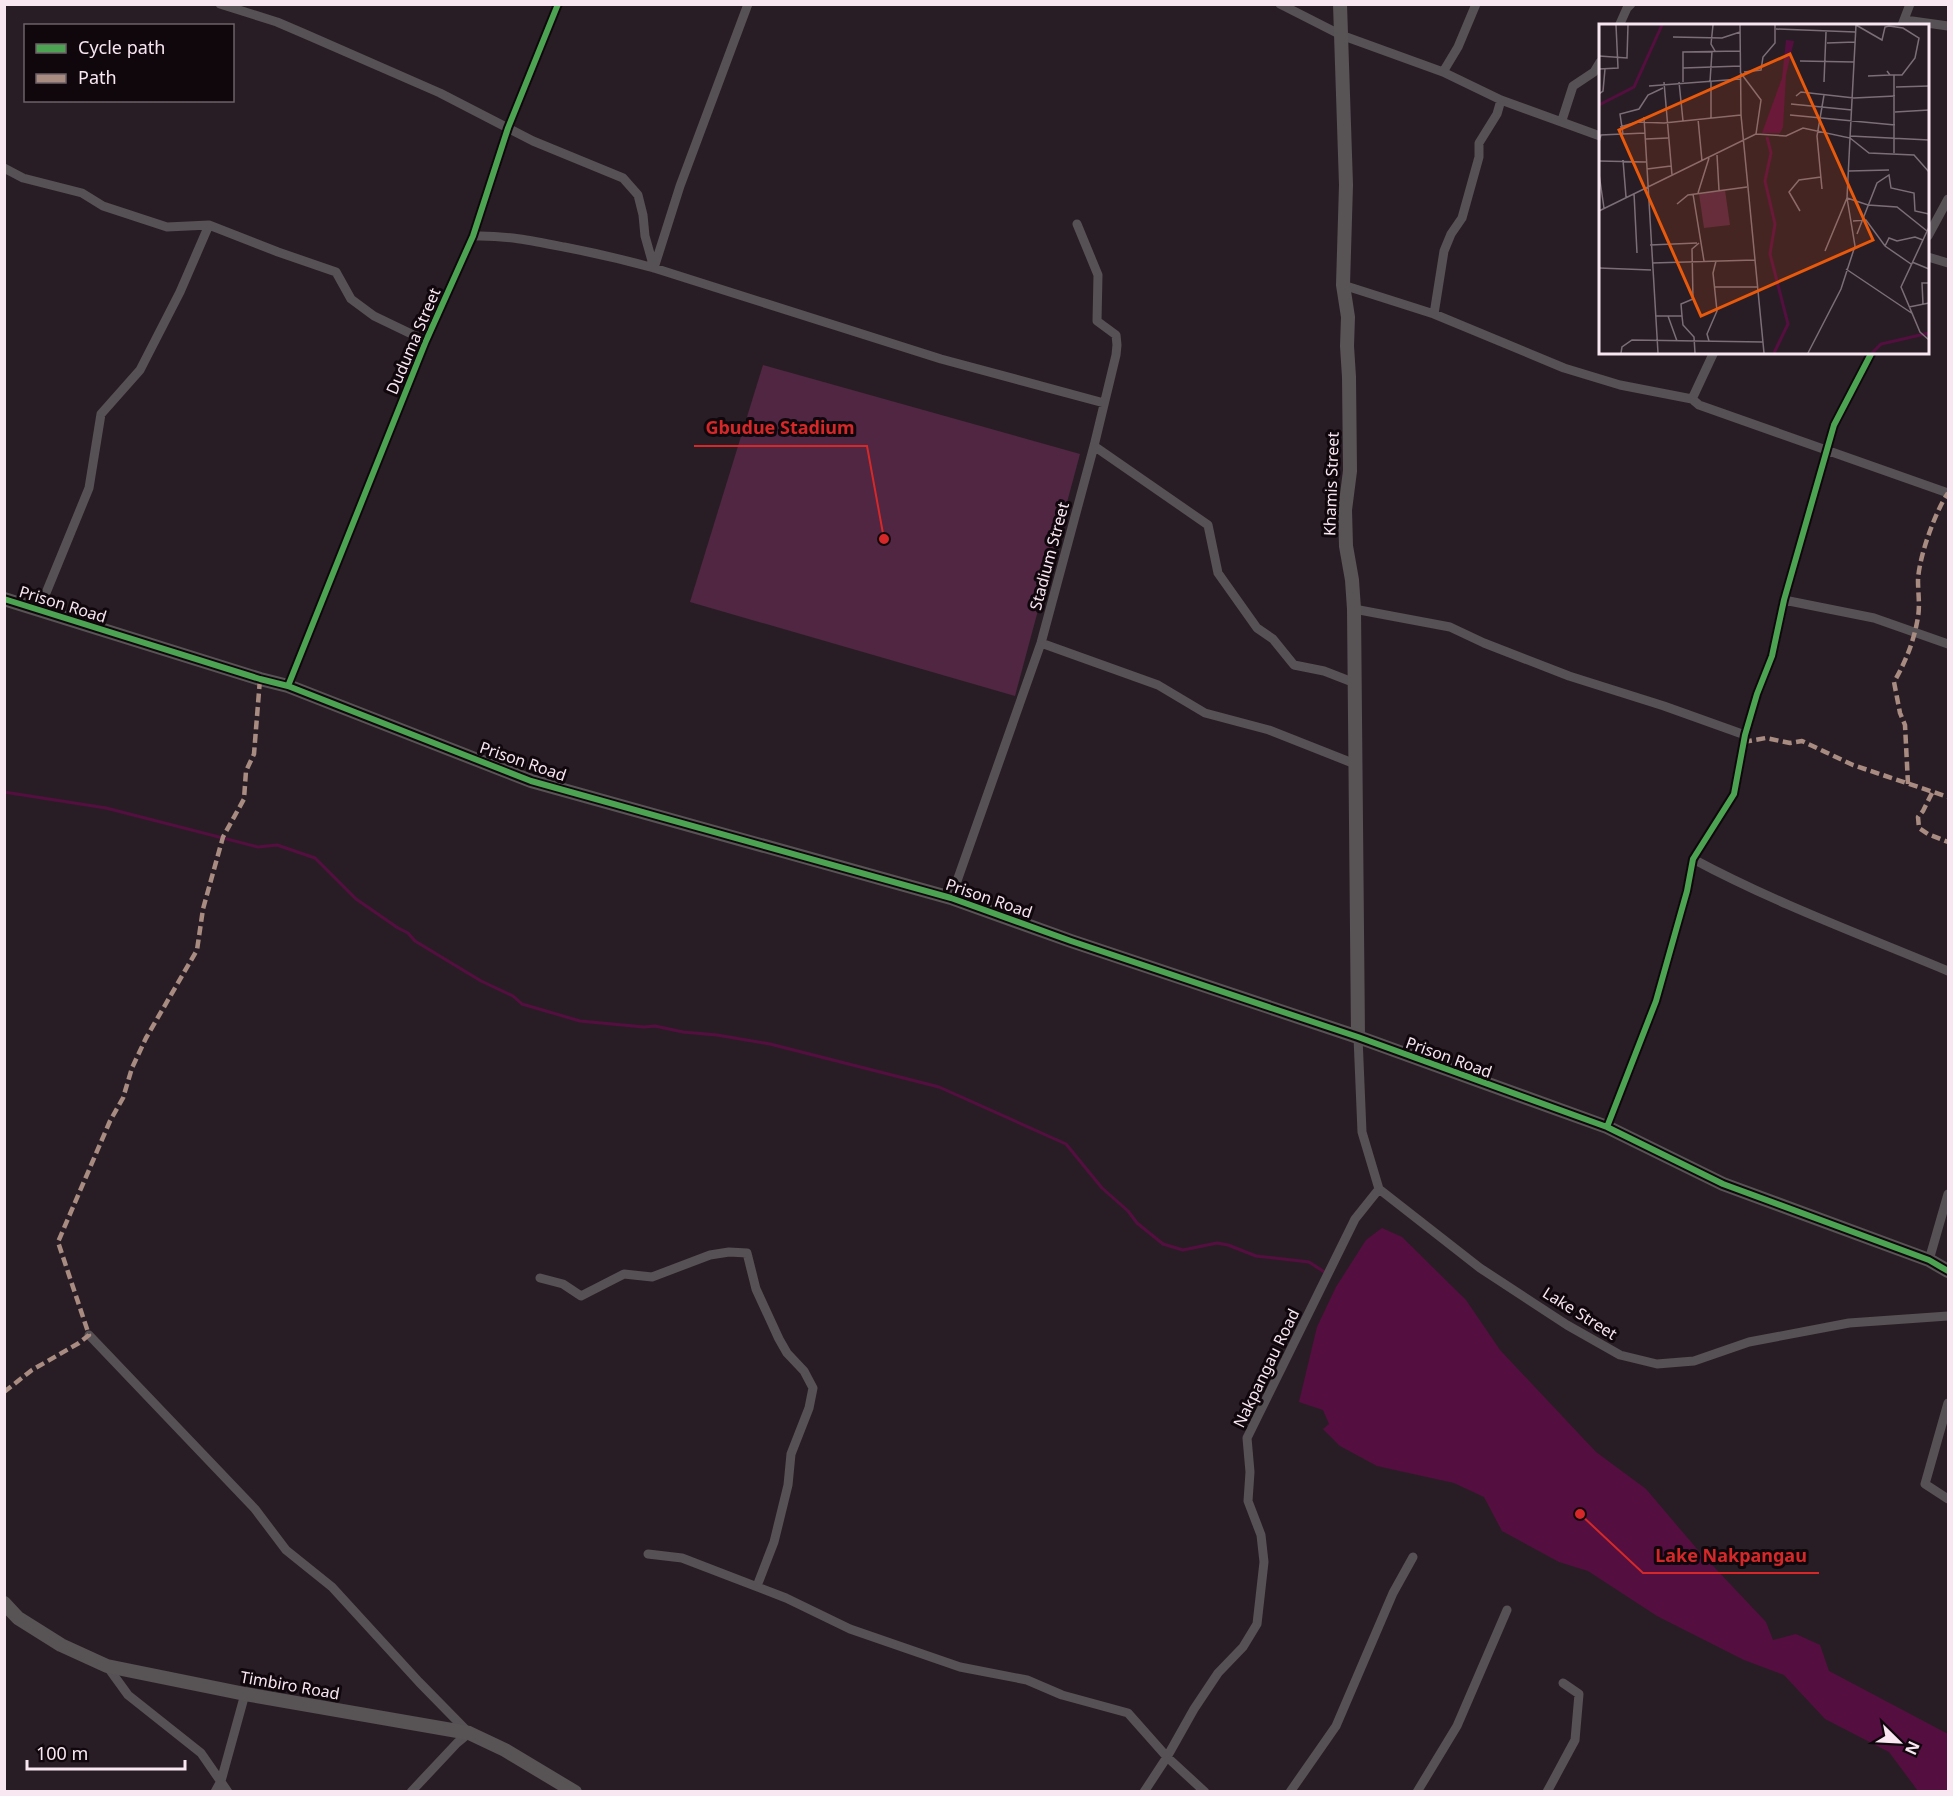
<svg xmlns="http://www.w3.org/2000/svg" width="1953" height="1796" font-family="'Noto Sans',sans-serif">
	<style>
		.green { fill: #502642 }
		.water { fill: #540f40 }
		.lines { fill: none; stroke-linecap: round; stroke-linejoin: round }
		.stream { stroke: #540f40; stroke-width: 3 }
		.street { stroke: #565154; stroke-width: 9 }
		.secondary { stroke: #585355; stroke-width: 14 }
		.quiet { stroke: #a88b81; stroke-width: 4.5; stroke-dasharray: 9 4.5; stroke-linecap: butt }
		.cycleway-casing { stroke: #10070d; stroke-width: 10 }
		.cycleway { stroke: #4ca352; stroke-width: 6 }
		.labels { text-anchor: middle; stroke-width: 6; stroke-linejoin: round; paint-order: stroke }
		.street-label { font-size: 16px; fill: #f8e7f1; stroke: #10070d }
		.inset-river { fill: none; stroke: #540f40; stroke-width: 3 }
		.inset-road { fill: none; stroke: #7c6e77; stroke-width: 1.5 }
		.view { fill: #e8590c; fill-opacity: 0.15; stroke: #e8590c; stroke-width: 3 }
		.inset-edge { fill: none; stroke: #f8e7f1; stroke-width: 3 }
		.leader { fill: none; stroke: #d62828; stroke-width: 2 }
		.callout-dot { fill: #d62828; stroke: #10070d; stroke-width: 2 }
		.callout-label { font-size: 18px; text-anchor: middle; font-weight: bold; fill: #d62828; stroke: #10070d; stroke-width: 6; stroke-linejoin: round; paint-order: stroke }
	</style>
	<rect width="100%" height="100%" fill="#291d25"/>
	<!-- green -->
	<path class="green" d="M763 365 1080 454 1015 696 690 602Z"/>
	<!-- water -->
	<path class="water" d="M1382 1228 1402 1237 1466 1300 1500 1350 1596 1452 1646 1489 1697 1549 1766 1622 1773 1640 1796 1634 1820 1645 1829 1671 1948 1734V1791H1918L1889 1752 1825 1719 1784 1675 1744 1660 1657 1616 1588 1571 1559 1562 1502 1531 1484 1497 1454 1483 1377 1466 1340 1446 1323 1429 1329 1424 1323 1410 1299 1402 1317 1327 1336 1287 1366 1240Z"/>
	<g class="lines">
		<!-- stream -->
		<path class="stream" d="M4 792 106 808 258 847 277 845 315 858 356 899 398 928 408 933 415 941 481 981 513 996 522 1004 580 1021 644 1027 655 1026 683 1032 717 1035 770 1044 939 1087 1066 1144 1102 1188 1128 1211 1137 1223 1163 1244 1183 1250 1217 1243 1228 1245 1256 1256 1309 1262 1326 1273"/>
		<!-- street -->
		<path class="street" d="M220 4 277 22 305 34 440 93 533 141 623 178 638 195 643 215 645 236 654 268
			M1280 4 1341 35 1443 72 1501 100 1600 136
			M1905 20 1948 26
			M1902 25 1910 4
			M1619 26 1627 8 1631 4
			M1443 72 1458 47 1476 4
			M1562 120 1573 86 1594 72 1600 62
			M4 168 23 178 82 193 103 206 167 227 209 225 278 252 336 272 351 299 374 316 426 341
			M473 236C505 235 534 241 564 247 595 253 625 260 654 268L941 359 1104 403
			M1928 236 1948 199
			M1928 257 1948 263
			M654 268 680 186 748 4
			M1343 285 1434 314 1564 368 1620 385 1692 399 1699 405 1948 493
			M1434 314 1444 251 1451 234 1462 218 1479 157V143L1497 114 1501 100
			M1692 399 1714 352
			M1094 446 1208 525 1218 573 1257 628 1273 639 1294 665 1324 671 1355 683
			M1784 600 1874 618 1948 644
			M1354 609 1450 627 1484 643 1569 676 1664 706 1745 735
			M39 610 89 488 101 414 140 370 180 292 209 225
			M1041 643 1158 685 1205 713 1269 730 1355 764
			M288 686 426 341 473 236 508 128 558 4
			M1693 859C1775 903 1862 935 1948 971
			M951 898 1041 643 1094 446 1116 355 1117 345 1116 335 1097 321 1098 275 1077 224
			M1358 1037 1362 1132 1379 1189 1480 1268 1567 1325 1620 1355 1657 1364 1694 1361 1749 1342 1849 1323 1948 1316
			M1607 1127 1656 1001 1687 891 1693 859 1734 794 1745 735 1757 694 1772 656 1784 600 1834 425 1872 352
			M1929 1260 1948 1194
			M540 1278 563 1284 581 1296 624 1274 652 1277 710 1255 729 1252 747 1253 756 1289 779 1339 787 1353 804 1371 813 1388 809 1408 791 1454 788 1485 774 1542 757 1586
			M89 1335 255 1509 286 1550 332 1587 419 1682 469 1733 457 1743 411 1792
			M1948 1403 1925 1484 1948 1499
			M648 1554 682 1558 786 1598 850 1629 960 1667 1027 1680 1062 1695 1128 1713 1167 1757 1205 1792
			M107 1666 128 1695 201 1753 228 1792
			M215 1792 221 1781 245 1694
			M1144 1792 1167 1757 1194 1709 1218 1673 1243 1647 1257 1624 1264 1562 1261 1535 1248 1501 1250 1472 1247 1438 1355 1219 1379 1189
			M1290 1792 1336 1726 1393 1593 1413 1557
			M1417 1792 1457 1726 1507 1610
			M1547 1792 1575 1740 1579 1694 1563 1683"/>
		<!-- secondary -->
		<path class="secondary" d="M1340 4 1346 185 1343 285 1348 317 1347 346 1349 377 1350 471 1345 510 1346 546 1352 580 1354 609 1358 1037
			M4 599 260 679 288 686 531 781 951 898 1071 941 1358 1037 1607 1127 1723 1184 1929 1260 1948 1271
			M4 1603 18 1618 61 1645 107 1666 245 1694 469 1733 505 1750 575 1792"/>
		<!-- quiet -->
		<path class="quiet" d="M1743 742 1766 738 1790 743 1802 741 1853 765 1948 797
			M1908 784 1905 725 1900 713 1894 682C1906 661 1914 641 1918 617 1920 605 1918 592 1918 580 1919 557 1935 512 1948 493
			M1932 793 1923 811 1918 817 1919 828 1928 834 1948 842
			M4 1392 32 1370 79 1343 89 1335 58 1242 110 1121 123 1098 132 1068 146 1038 197 950 203 909 223 837 244 799 246 771 254 754 260 679"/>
		<!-- cycleway casing -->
		<g class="cycleway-casing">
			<path id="cycleway" d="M4 599 260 679 288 686 531 781 951 898 1071 941 1358 1037 1607 1127 1723 1184 1929 1260 1948 1271
				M288 686 426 341 473 236 508 128 558 4
				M1607 1127 1656 1001 1687 891 1693 859 1734 794 1745 735 1757 694 1772 656 1784 600 1834 425 1872 352"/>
		</g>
		<!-- cycleway -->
		<use href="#cycleway" class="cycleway"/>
	</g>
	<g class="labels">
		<!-- street labels -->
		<g class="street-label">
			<text transform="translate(413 341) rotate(-67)" y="6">Duduma Street</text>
			<text transform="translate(1331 484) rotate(-88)" y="6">Khamis Street</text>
			<text transform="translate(1049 556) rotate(-75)" y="6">Stadium Street</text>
			<text transform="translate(63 604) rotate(17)" y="6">Prison Road</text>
			<text transform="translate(523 761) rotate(19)" y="6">Prison Road</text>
			<text transform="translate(989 898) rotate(19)" y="6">Prison Road</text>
			<text transform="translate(1449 1057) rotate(20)" y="6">Prison Road</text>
			<text transform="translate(1580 1313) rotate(32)" y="6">Lake Street</text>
			<text transform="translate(1266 1368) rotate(-64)" y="6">Nakpangau Road</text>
			<text transform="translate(290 1685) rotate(10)" y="6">Timbiro Road</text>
		</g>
	</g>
	<!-- overview -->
	<g transform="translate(1599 24)">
		<rect width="330" height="330" fill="#291d25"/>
		<path d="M126 166 131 201 105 204 100 170Z" fill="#502642"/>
		<path d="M187 16 195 17 187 51 184 103 181 109H163L183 54Z" fill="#540f40"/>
		<path class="inset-river" d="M0 81 35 63 63 1M168 113 172 129 166 157 176 200 171 230 189 300 175 329M273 329 282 320 330 309"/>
		<path class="inset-road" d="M114 1 112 20 116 27M141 1 142 91 165 329M257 1 283 16 286 3 290 2 304 4 320 14 316 34 303 51H291L288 47M257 1 251 114 270 129 315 131 330 148M177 5 256 8M74 13 123 14 141 8M228 19 256 18M0 32 28 34 29 1M201 37 255 38M84 44 142 42M0 45 19 44 17 1M145 48 162 46 164 33 176 19V1M269 52 291 51M65 58 73 151M80 58 84 97M84 58V28L141 27M111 58 113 27M112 58V94M225 58 227 8M50 62 141 55M297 63 330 62M0 70 4 67 6 45M197 72 202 68 255 74 296 72M192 80 253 86M296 88 330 86M191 91 296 101M45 93 59 329M99 95 103 137M21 103 38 98 65 99 142 91M24 110 21 90 40 85 49 71 64 64M157 110 187 112 204 104 251 114 248 174 256 222 242 265 209 329M251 112 330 116M47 115 69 114M0 118 2 111 46 109M295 129V51M118 131 120 166M24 136 27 173M0 137 48 138M48 145 72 142M250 147 290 146M0 150 5 184M223 165 218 112 225 71M35 169 38 229M99 169 110 134M94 170 105 237M78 180 89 171 148 163M0 187 157 110 162 76 141 48M201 187 190 168 200 156 222 153M254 197 267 196 286 222 312 240M330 203 302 263 321 308 330 316M258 210 278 159 290 151 292 164 315 169 316 187 330 190M51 221 98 219M286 222 290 214 298 217 316 213 324 216M226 227 248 174 269 181 298 183 328 207M313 238 330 245M53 239 156 236M0 244 52 246M247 245 314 290M115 263H159M324 280 323 259H330M310 283 330 279M57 292H83L84 301 95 313 96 329M69 292 78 317M83 292 82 280 94 275 93 225 100 219M110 317 108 310 118 287 114 249 117 237M22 329 23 323 33 316 164 318"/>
		<path class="view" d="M191 30 274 216 102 292 20 106Z"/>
		<rect width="330" height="330" class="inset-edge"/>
	</g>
	<!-- callouts -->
	<path class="leader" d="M884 539L867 446H694M1580 1514L1643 1573H1819"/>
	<g class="callout-dot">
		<circle cx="884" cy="539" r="6"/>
		<circle cx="1580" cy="1514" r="6"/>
	</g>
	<g class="callout-label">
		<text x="780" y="434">Gbudue Stadium</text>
		<text x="1731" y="1562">Lake Nakpangau</text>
	</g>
	<!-- border -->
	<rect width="1953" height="1796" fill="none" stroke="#f8e7f1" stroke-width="12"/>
	<!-- legend -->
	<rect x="24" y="24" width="210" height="78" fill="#10070d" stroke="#6d6168" stroke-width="1.5"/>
	<rect x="36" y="44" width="30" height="9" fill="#4ca352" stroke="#6d6168" stroke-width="1.5"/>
	<text x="78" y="54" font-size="18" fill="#f8e7f1">Cycle path</text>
	<rect x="36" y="74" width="30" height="9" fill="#a88b81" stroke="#6d6168" stroke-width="1.5"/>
	<text x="78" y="84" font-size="18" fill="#f8e7f1">Path</text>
	<!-- north arrow -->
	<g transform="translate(1899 1742) rotate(114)" stroke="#10070d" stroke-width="4.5" paint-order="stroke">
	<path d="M0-4.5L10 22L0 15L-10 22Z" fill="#f8e7f1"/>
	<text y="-9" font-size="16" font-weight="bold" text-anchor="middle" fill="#f8e7f1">N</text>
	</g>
	<!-- scale -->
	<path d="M27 1760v9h158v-9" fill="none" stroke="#f8e7f1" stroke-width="3"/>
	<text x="36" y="1760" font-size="18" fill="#f8e7f1" stroke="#10070d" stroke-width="4.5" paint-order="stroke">100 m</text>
</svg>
